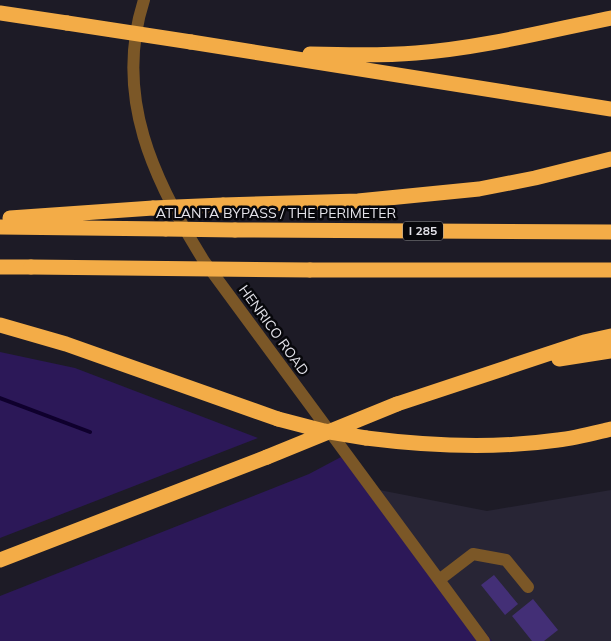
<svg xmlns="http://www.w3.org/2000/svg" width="611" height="641" font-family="Mulish,sans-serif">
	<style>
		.built { fill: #282535 }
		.green { fill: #2c1858 }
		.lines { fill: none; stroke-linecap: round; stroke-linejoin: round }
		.stream { stroke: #0f002d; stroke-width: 4 }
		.building { fill: #432f76 }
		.minor { stroke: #7b5727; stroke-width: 12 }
		.highway { stroke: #f3ac47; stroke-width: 15 }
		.highway-bridge { stroke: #f3ac47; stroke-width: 15 }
		.labels { text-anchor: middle; stroke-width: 5; stroke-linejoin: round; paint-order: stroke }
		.shield { fill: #07070b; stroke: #a1a0a6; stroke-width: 1 }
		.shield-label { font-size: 12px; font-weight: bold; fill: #e3e2e9 }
		.street-label { font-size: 14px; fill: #e3e2e9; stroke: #07070b }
	</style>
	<rect width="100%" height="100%" fill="#1d1b26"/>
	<!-- built -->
	<path class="built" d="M364 487 487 511 611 490V641H492Z"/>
	<!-- green -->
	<path class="green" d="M0 352 75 368 258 438 0 538Z
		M341 457 492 641H0V596L309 474Z"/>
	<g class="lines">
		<!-- stream -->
		<path class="stream" d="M0 398 90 432"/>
	</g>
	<!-- building -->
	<path class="building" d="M494 575 518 604 505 615 481 585Z
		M533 599 558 630 544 641H532L512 616Z"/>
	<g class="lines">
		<!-- minor -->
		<path class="minor" d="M144 0C113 96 154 181 204 261L484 641
			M439 580 473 554 506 560 528 587"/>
		<!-- highway -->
		<path class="highway" d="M0 13 67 23
			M191 42 611 109
			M310 54C345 55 381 56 416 53 482 48 547 31 611 18
			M223 205 358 201 479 189 535 178 611 159
			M10 218 153 208
			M0 227 166 229
			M235 230 611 232
			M0 267H31
			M310 270H611
			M0 325 66 344 278 419
			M559 359 611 351
			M397 404 584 342 611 336
			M366 438C429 446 495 449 558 440 576 438 594 433 611 429
			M0 560 267 457"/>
		<!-- highway-bridge -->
		<path class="highway-bridge" d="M67 23 191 42
			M153 208 223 205
			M166 229 235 230
			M31 267 310 270
			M278 419 324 431 366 438
			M267 457 397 404"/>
	</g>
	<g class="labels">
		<!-- shield labels -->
		<rect class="shield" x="403" y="221.5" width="40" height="19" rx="4"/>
		<g class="shield-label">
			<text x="423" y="235">I 285</text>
		</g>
		<!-- street labels -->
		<g class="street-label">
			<text x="276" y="218">ATLANTA BYPASS / THE PERIMETER</text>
			<text transform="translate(274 330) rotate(54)" y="5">HENRICO ROAD</text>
		</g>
	</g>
</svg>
